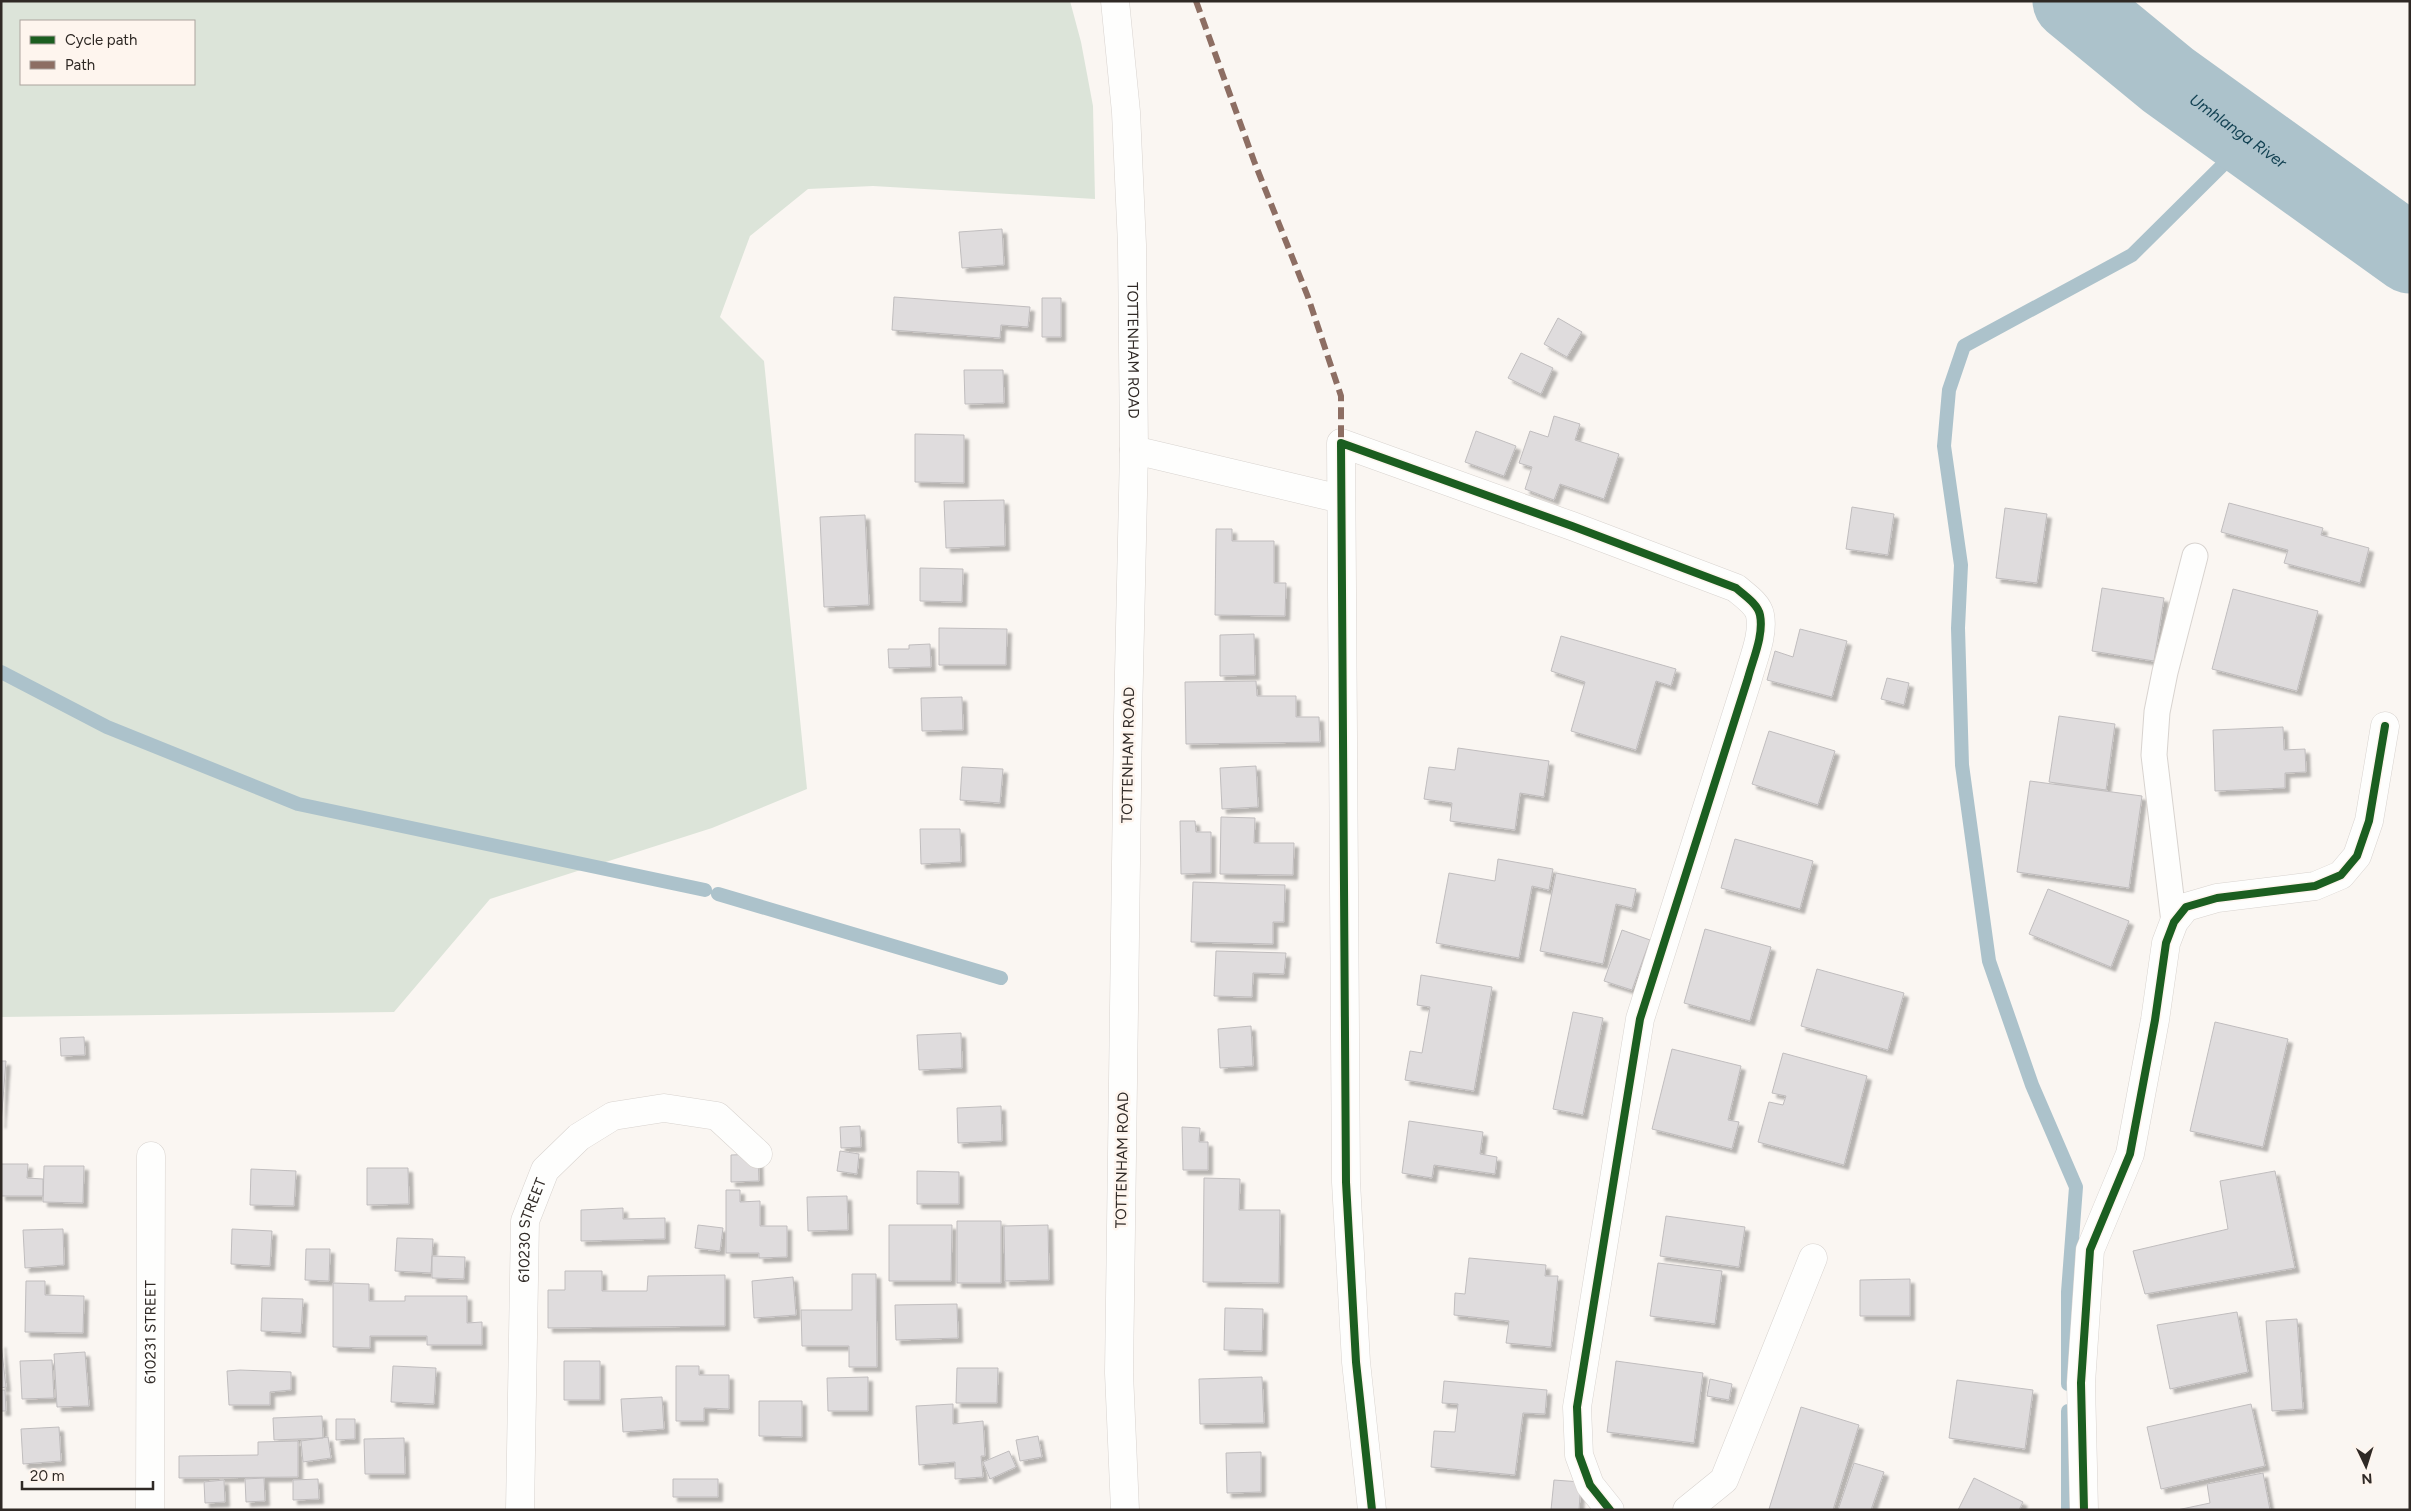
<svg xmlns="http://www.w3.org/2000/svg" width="2411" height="1511" font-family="Figtree,sans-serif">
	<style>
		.green { fill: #dce4d9; fill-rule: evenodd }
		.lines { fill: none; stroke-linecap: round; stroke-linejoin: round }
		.stream { stroke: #acc2cb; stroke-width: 14 }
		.river { stroke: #acc2cb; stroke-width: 79 }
		.building { fill: #dfdcdd; stroke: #c0bdbe; filter: url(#shadow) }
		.service-casing { stroke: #d8d3cf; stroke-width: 27 }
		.minor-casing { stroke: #d8d3cf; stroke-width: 29 }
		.service { stroke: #fefefd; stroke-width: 25 }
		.minor { stroke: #fefefd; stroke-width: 28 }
		.quiet { stroke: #8d6e63; stroke-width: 6; stroke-dasharray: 12 6; stroke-linecap: butt }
		.cycleway-casing { stroke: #fef5ee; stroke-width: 11 }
		.cycleway { stroke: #1b5e20; stroke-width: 8 }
		.labels { text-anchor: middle; stroke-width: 5; stroke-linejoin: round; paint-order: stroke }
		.street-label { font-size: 15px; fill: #2f2925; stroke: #fef5ee }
		.water-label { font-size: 16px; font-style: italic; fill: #134253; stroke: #fef5ee }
	</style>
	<defs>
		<filter id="shadow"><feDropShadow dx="4.5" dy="4.5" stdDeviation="1" flood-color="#0004"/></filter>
	</defs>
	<rect width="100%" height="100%" fill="#faf6f2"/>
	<!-- green -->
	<path class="green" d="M1 1H1070L1081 42 1093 106 1095 199 873 186 808 189 750 236 720 317 764 361 807 789 712 828 490 899 394 1012 1 1017ZM21 21H194V84H21Z"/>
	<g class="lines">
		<!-- stream -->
		<path class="stream" d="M1 672 107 727 298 804 705 890
			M718 894 1001 978
			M2068 1384V1292L2076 1187 2032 1085 1989 961 1962 765 1958 628 1961 565 1944 446 1949 390 1964 346 2132 255 2250 138
			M2068 1510V1411"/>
		<!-- river -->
		<path class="river" id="s1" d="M2072 1 2168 80 2410 254"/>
	</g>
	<!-- building -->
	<path class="building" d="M1002 229 1004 265 962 268 959 232Z
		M894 297 1030 307 1028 327 1001 325 1000 338 892 330Z
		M1042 298H1061V337H1042Z
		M1558 318 1582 332 1567 357 1544 344Z
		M1521 353 1553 368 1541 394 1508 378Z
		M964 370H1003L1004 403 965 404Z
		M1554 416 1580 424 1575 440 1619 454 1604 499 1560 484 1554 500 1525 489 1532 467 1519 463 1530 431 1548 437Z
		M1476 431 1516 446 1504 476 1465 462Z
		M915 434 964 435V483L915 482Z
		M1004 500 1005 546 946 548 944 501Z
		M2229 503 2323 528 2321 535 2369 548 2360 583 2284 563 2288 550 2221 532Z
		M1852 507 1894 514 1888 555 1846 549Z
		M2005 508 2047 514 2037 583 1996 578Z
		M865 515 869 605 824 607 820 517Z
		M1216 529H1232V541H1274V583H1286L1285 616 1215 615Z
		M920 568 963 569 962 602 920 601Z
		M2102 588 2164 598 2154 661 2092 651Z
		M2233 589 2318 611 2297 691 2212 669Z
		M939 628 1007 629 1006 665H939Z
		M1800 629 1847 641 1832 697 1767 680 1775 651 1793 657Z
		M1254 634 1255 675 1220 676V635Z
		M1561 636 1676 669 1671 686 1656 681 1636 750 1571 731 1585 682 1551 671Z
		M930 644 931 667 889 668 888 649H909V645Z
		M1887 678 1909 683 1904 705 1881 699Z
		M1256 681 1257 696H1296V717H1319L1320 742 1186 744 1185 682Z
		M962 697 963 730 922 731 921 698Z
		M2059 716 2115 724 2106 790 2049 782Z
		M2283 727 2284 750 2305 749 2306 772 2285 773V788L2215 791 2213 730Z
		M1769 731 1835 751 1818 805 1752 784Z
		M1458 748 1549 761 1544 797 1520 793 1515 830 1450 821 1452 803 1424 799 1429 767 1455 770Z
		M1256 766 1258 807 1222 809 1220 768Z
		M962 767 1003 769 1000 803 960 800Z
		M2030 781 2142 796 2129 888 2017 872Z
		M1221 817 1255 818 1254 843H1294L1293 875 1220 874Z
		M1180 821H1195L1196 832H1211V873L1181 874Z
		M920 829H960L961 862 921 864Z
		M1735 839 1813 861 1800 909 1721 888Z
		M1498 859 1553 869 1549 890 1532 886 1519 958 1436 943 1449 873 1495 881Z
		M1556 873 1636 889 1632 908 1616 904 1603 964 1540 951Z
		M1193 882 1285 885 1284 922H1273V944L1191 942Z
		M2048 889 2129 921 2111 967 2029 934Z
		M1705 929 1771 947 1750 1021 1684 1003Z
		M1622 930 1650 940 1632 990 1604 981Z
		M1216 951 1286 953 1284 974 1253 973 1252 997 1214 996Z
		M1817 969 1904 993 1888 1050 1801 1026Z
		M1421 975 1492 987 1474 1091 1405 1080 1410 1051 1422 1053 1430 1007 1417 1005Z
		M1573 1012 1603 1018 1583 1115 1553 1109Z
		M2215 1022 2288 1039 2263 1147 2190 1131Z
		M1251 1026 1253 1066 1220 1068 1218 1029Z
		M961 1033 962 1068 919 1070 917 1035Z
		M84 1037 85 1055 61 1056 60 1038Z
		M1672 1049 1741 1066 1728 1120 1739 1122 1732 1149 1652 1129Z
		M1783 1053 1867 1076 1844 1165 1758 1142 1769 1102 1783 1105 1786 1096 1772 1093Z
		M1 1061H6L1 1124Z
		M1001 1106 1002 1141 958 1143 957 1108Z
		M1409 1121 1483 1132 1480 1154 1497 1157 1495 1174 1434 1165 1432 1178 1402 1173Z
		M860 1126 861 1147 841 1148 840 1127Z
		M1182 1127 1200 1128 1199 1142H1208V1170H1183Z
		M840 1151 859 1154 857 1174 837 1171Z
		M758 1154 759 1181 731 1182V1155Z
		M1 1164H28L27 1178 43 1179V1196H1Z
		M44 1166H84L83 1203 43 1202Z
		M367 1168H408L409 1204 367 1205Z
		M251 1169 296 1171 294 1206 250 1205Z
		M917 1171 959 1172V1204H917Z
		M2275 1171 2295 1268 2145 1294 2133 1251 2228 1229 2220 1181Z
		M1204 1178 1240 1179 1239 1210H1280L1279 1283 1203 1282Z
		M726 1190H740V1202L760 1201V1226H787V1257L759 1258V1253H726Z
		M847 1196 848 1230 808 1231 807 1197Z
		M623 1208V1219L665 1218V1239L581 1241V1210Z
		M1666 1216 1745 1227 1739 1267 1660 1256Z
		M957 1221H1001V1283H957Z
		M698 1225 723 1228 720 1251 695 1248Z
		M889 1225H952L951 1281H889Z
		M1048 1225 1049 1280 1005 1281 1004 1226Z
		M63 1229 64 1265 25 1268 23 1230Z
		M232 1229 272 1231 270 1266 231 1264Z
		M397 1238 433 1239 431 1273 395 1271Z
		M306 1249H330L329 1281 305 1280Z
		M432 1256 465 1257 464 1279 432 1278Z
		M1469 1258 1546 1265 1545 1276H1558L1551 1347 1506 1343 1509 1321 1454 1315 1455 1293 1465 1294Z
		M1658 1263 1722 1271 1715 1324 1650 1316Z
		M565 1271H602V1291H647L648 1276 725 1275V1326L548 1328V1290H565Z
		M852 1274H876L877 1367H849V1346H802L801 1310H852Z
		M793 1277 796 1315 754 1318 752 1281Z
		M1910 1279V1316H1860V1280Z
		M26 1281H45V1295L84 1296 83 1333 25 1332Z
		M333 1283 369 1284V1301H405V1296H467V1323L482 1322V1345H427V1336H370V1348L333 1347Z
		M262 1298 303 1299 301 1333 261 1331Z
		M957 1304 958 1338 896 1340 895 1305Z
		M1225 1308 1263 1309 1262 1351 1224 1350Z
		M2237 1312 2248 1372 2170 1389 2157 1325Z
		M2297 1319 2303 1409 2272 1411 2266 1321Z
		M1 1343 6 1387 1 1388Z
		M85 1352 89 1406 57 1407 54 1354Z
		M52 1360 54 1398 22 1399 20 1361Z
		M564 1361H600V1400H564Z
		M1616 1361 1703 1373 1694 1443 1607 1432Z
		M393 1366 436 1368 434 1404 391 1402Z
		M676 1366H699V1375H729V1409L704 1408V1421H676Z
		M957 1368H998L997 1403H956Z
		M240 1370 291 1372V1390L270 1392V1405H229L227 1371Z
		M868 1377V1411H828L827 1378Z
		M1262 1377 1264 1423 1200 1424 1199 1379Z
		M1710 1379 1732 1384 1729 1400 1707 1396Z
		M1957 1380 2033 1390 2025 1449 1949 1438Z
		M1444 1381 1547 1390 1545 1414 1523 1413 1515 1475 1431 1467 1434 1431 1455 1432 1458 1404 1442 1403Z
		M1 1390H5L6 1411H1Z
		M662 1397 664 1429 623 1432 621 1399Z
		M759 1401H802V1437L759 1436Z
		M953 1404V1424L983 1421 985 1456H981L983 1477 955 1479V1462L919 1465 916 1406Z
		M2251 1404 2265 1466 2161 1489 2147 1427Z
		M1801 1407 1859 1425 1833 1510 1769 1509Z
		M322 1416 323 1438 274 1440 273 1418Z
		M336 1419H355V1439L336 1440Z
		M59 1427 61 1461 23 1464 21 1429Z
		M1038 1436 1042 1457 1020 1461 1016 1440Z
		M328 1437 331 1458 303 1462 301 1441Z
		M404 1438 405 1474H365L364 1439Z
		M298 1441V1477L179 1478V1456L258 1455V1442Z
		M1009 1451 1016 1467 990 1479 983 1462Z
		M1261 1452V1492L1227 1493 1226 1453Z
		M1854 1463 1884 1472 1871 1510H1838Z
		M2263 1473 2270 1510H2177L2210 1503 2207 1484Z
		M264 1478 265 1501 246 1502 245 1479Z
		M1974 1478 2023 1502 2019 1510H1958Z
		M318 1479 319 1499 293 1500V1480Z
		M673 1479H718V1497H673Z
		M224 1480 225 1502 205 1503 204 1482Z
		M1554 1480 1581 1482 1579 1510H1551Z"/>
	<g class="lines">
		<!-- service casing -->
		<g class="service-casing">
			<path id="service" d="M2174 922 2154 755 2157 712 2165 672 2195 556"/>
		</g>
		<!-- minor casing -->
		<g class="minor-casing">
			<g id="minor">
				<path id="s2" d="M1115 1 1126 112 1132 245 1134 450 1128 717 1119 1373 1125 1510"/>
				<path d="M1134 450 1341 499"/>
				<path id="s3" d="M150 1510 151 1156"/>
				<path id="s4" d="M520 1510 525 1221 545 1170 579 1137 613 1116 664 1108 717 1116 758 1154"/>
				<path d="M1372 1510 1356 1362 1346 1182 1341 443 1572 526 1736 588C1744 595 1758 604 1760 615 1764 635 1753 659 1748 678L1640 1019 1577 1407 1579 1455 1590 1485 1610 1510"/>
				<path d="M1687 1510 1724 1480 1813 1258"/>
				<path d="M2084 1510 2081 1383 2090 1250 2130 1154 2155 1020 2166 943 2174 922 2186 907 2217 898 2315 886 2341 875 2357 856 2369 821 2385 726"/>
			</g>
		</g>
		<!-- service -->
		<use href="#service" class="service"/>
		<!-- minor -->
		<use href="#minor" class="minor"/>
		<!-- quiet -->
		<path class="quiet" d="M1196 1 1254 161 1308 297 1341 396V443"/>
		<!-- cycleway casing -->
		<g class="cycleway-casing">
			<path id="cycleway" d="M1372 1510 1356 1362 1346 1182 1341 443 1572 526 1736 588C1744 595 1758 604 1760 615 1764 635 1753 659 1748 678L1640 1019 1577 1407 1579 1455 1590 1485 1610 1510
				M2084 1510 2081 1383 2090 1250 2130 1154 2155 1020 2166 943 2174 922 2186 907 2217 898 2315 886 2341 875 2357 856 2369 821 2385 726"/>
		</g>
		<!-- cycleway -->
		<use href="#cycleway" class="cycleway"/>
	</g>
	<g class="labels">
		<!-- street labels -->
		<g class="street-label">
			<text dy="5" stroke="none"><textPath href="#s2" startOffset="350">TOTTENHAM ROAD</textPath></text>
			<text transform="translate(1128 755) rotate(-89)" y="5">TOTTENHAM ROAD</text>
			<text transform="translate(1122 1160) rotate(-89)" y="5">TOTTENHAM ROAD</text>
			<text dy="5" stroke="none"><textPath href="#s4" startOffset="281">610230 STREET</textPath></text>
			<text dy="5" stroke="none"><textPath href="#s3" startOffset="178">610231 STREET</textPath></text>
		</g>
		<!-- water labels -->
		<g class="water-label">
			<text dy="6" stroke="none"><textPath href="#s1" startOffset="211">Umhlanga River</textPath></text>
		</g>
	</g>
	<!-- border -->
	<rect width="2411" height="1511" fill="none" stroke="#2f2925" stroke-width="5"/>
	<!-- legend -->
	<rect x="20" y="20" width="175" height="65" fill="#fef5ee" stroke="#aba39e"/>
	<rect x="30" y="36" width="25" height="8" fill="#1b5e20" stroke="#aba39e"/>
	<text x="65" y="45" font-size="15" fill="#2f2925">Cycle path</text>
	<rect x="30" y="61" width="25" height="8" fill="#8d6e63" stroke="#aba39e"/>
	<text x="65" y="70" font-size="15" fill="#2f2925">Path</text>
	<!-- north arrow -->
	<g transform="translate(2366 1466) rotate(176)" stroke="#fef5ee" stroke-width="4" paint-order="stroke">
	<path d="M0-4L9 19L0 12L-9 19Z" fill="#2f2925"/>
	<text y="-8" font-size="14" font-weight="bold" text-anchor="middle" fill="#2f2925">N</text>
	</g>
	<!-- scale -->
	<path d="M22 1481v8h131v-8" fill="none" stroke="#2f2925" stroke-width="2.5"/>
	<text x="30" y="1481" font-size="15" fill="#2f2925" stroke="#fef5ee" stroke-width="4" paint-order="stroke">20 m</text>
</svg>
